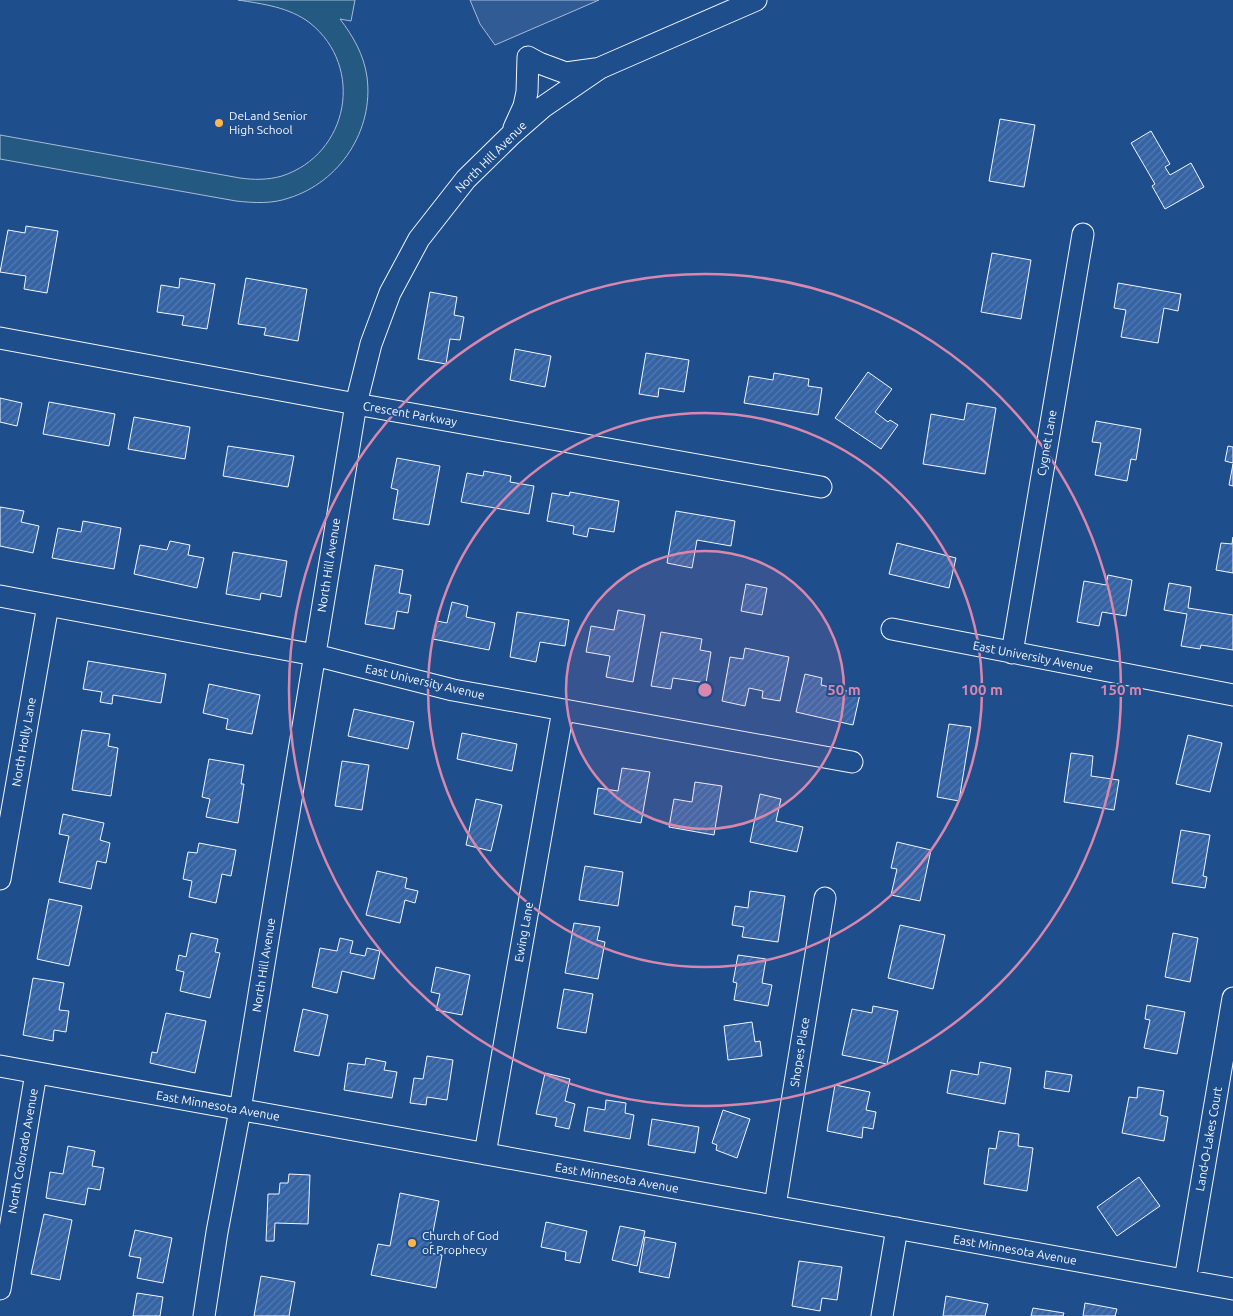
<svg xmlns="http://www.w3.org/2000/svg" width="1233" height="1316" font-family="Ubuntu,sans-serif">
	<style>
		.pitch { fill: #245a82; stroke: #a8bbd7 }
		.parking { fill: #305b95; stroke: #a8bbd7 }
		.building { fill: url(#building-hatch); stroke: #f2f6ff }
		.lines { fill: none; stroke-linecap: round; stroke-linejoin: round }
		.minor-casing { stroke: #f2f6ff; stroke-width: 23 }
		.minor { stroke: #1f4e8c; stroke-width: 21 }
		.ring { fill: none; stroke: #da87ad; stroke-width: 2.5 }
		.poi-dot { fill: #ffb74d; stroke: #1f4e8c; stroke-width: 2 }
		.labels { text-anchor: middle; stroke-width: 4; stroke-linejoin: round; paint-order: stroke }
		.poi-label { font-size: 12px; fill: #f2f6ff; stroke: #1f4e8c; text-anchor: start }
		.street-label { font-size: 12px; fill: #f2f6ff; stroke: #1f4e8c }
		.centre { fill: #da87ad; stroke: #1f4e8c; stroke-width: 2.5 }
		.ring-label { font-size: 15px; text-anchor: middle; font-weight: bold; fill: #da87ad; stroke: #1f4e8c; stroke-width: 4; stroke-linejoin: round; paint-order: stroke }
	</style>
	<defs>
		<pattern id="building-hatch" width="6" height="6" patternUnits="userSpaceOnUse" patternTransform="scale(1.25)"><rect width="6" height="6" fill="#3563a3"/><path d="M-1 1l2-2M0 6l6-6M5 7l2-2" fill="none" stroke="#537ab1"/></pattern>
	</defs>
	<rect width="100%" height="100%" fill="#1f4e8c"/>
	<!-- pitch -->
	<path class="pitch" d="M238 0H355L351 21 340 19C353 36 364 55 367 77 374 130 340 182 289 198 272 204 254 203 236 201L0 159V135L240 178C254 180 268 180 282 176 349 154 365 67 310 23 289 7 263 4 238 0Z"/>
	<!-- parking -->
	<path class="parking" d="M470 0H599L495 45 480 24Z"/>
	<!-- building -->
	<path class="building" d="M1000 119 1035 125 1024 187 989 181Z
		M1151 131 1170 164 1165 167 1170 175 1191 163 1204 187 1165 209 1152 186 1155 184 1131 143Z
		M26 226 58 231 47 293 24 289 26 276 0 272 8 230 25 233Z
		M992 253 1031 260 1021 319 981 312Z
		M180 278 215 284 207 329 182 325 184 316 157 312 161 285 179 288Z
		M246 278 307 289 298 341 264 335 266 328 238 324Z
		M1118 283 1181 294 1178 311 1164 308 1158 343 1121 337 1126 310 1114 308Z
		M430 292 457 297 454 315 464 317 460 340 450 339 446 364 418 359Z
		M515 349 551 356 545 387 510 380Z
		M646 353 689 360 684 392 659 388 658 397 639 394Z
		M868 372 892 389 875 412 888 422 890 420 898 425 881 449 835 418Z
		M774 373 809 379 808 386 822 388 818 415 744 403 749 376 773 380Z
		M0 398 22 403 17 426 0 422Z
		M49 402 115 414 109 446 43 434Z
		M967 403 996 408 985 474 923 464 931 414 964 420Z
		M134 417 190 427 185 459 128 449Z
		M1096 421 1141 429 1136 460 1131 459 1127 481 1095 475 1101 443 1092 442Z
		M228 446 294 456 288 487 223 476Z
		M1228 446 1233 447V463L1225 461Z
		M397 458 440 466 429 525 393 519 398 490 391 488Z
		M1233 464V486L1229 485Z
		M484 471 511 476 510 482 534 486 529 514 461 502 467 473 483 476Z
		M570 492 619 501 614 532 589 528 587 537 573 534 574 526 547 521 552 493 569 496Z
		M0 507 24 511 21 522 39 526 33 553 0 546Z
		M676 511 735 521 731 546 697 540 692 568 667 563Z
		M83 521 121 528 114 569 52 558 58 528 81 532Z
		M1233 537V573L1216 570 1221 543 1232 544Z
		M170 541 190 545 188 555 204 558 197 588 134 574 140 545 167 550Z
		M897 543 956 558 949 588 889 574Z
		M233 552 287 561 281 597 261 593 260 600 226 594Z
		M375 565 403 570 399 593 411 595 408 613 397 611 394 629 365 624Z
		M1108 575 1132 580 1126 616 1102 612 1099 626 1077 622 1084 581 1106 585Z
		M1169 583 1191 587 1188 608 1233 615V650L1201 645 1200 649 1181 646 1187 614 1164 610Z
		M746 584 767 588 762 615 741 611Z
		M452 602 468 606 466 617 495 623 489 650 433 639 437 621 447 623Z
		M618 610 645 615 633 682 606 677 610 656 586 652 591 626 614 630Z
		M517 612 569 620 565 646 540 642 536 662 510 657Z
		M661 632 702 639 700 650 711 652 706 683 673 678 671 689 651 686Z
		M745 648 789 657 780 701 762 698 763 691 749 688 745 706 722 701 730 657 743 659Z
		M88 661 166 674 161 703 113 695 112 704 100 702 102 692 83 689Z
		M805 674 822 678 821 685 860 694 853 725 796 712Z
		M209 684 260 695 252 734 226 729 228 719 203 713Z
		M354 709 414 722 408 749 348 736Z
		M949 724 971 727 959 801 937 797Z
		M82 730 110 734 108 746 118 748 111 796 72 790Z
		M462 733 517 744 512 771 457 759Z
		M1188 735 1222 743 1210 792 1176 784Z
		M1071 753 1093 756 1091 776 1119 780 1114 810 1064 802Z
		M209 759 244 765 241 784H244L238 823 206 817 210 799 202 797Z
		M342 761 369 765 362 810 335 806Z
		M622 768 650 772 641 823 594 814 598 788 618 791Z
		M695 782 722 786 714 835 669 827 674 799 692 802Z
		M760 794 781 799 776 821 803 827 797 852 750 842Z
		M476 799 502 805 491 851 466 845Z
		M63 814 104 823 100 840 110 843 106 863 97 861 91 889 59 882 69 836 59 834Z
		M1181 830 1210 835 1203 876 1207 877 1205 888 1172 883Z
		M897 842 931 850 920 901 891 895 897 869 891 868Z
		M199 843 236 850 231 876 222 874 216 903 189 897 192 881 183 879 188 852 197 853Z
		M585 866 623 872 618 906 579 900Z
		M377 871 407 878 405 888 418 891 415 903 405 900 400 923 366 915Z
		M750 891 785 896 778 942 742 937 744 927 732 925 735 906 748 908Z
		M49 899 82 906 69 966 37 959Z
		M574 923 600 927 597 940 605 942 598 979 565 973Z
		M900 925 945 935 933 989 888 978Z
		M191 933 218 939 215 952 220 953 210 998 180 991 184 972 176 970 179 955 186 957Z
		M1173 933 1198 938 1190 982 1165 977Z
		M340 938 353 941 350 953 365 956 367 948 380 951 374 979 342 971 337 993 312 987 320 948 337 951Z
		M738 955 766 959 762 983 772 985 768 1006 734 1000 737 983 733 982Z
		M436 967 470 975 462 1015 436 1010 440 994 431 992Z
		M33 978 64 983 59 1010 69 1011 66 1032 54 1030 53 1041 23 1035Z
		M564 989 593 994 586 1033 557 1028Z
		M1147 1005 1185 1012 1177 1054 1144 1048 1150 1020 1145 1019Z
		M873 1006 898 1011 887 1064 842 1055 852 1009 872 1013Z
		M303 1009 328 1015 319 1056 294 1051Z
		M166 1013 206 1021 195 1073 150 1063 152 1052 157 1053Z
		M752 1022 755 1042 760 1041 762 1056 728 1060 724 1026Z
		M427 1056 453 1060 447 1100 427 1097 426 1105 410 1103 414 1078 423 1079Z
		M366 1058 386 1062 384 1070 397 1072 392 1098 344 1090 348 1063 365 1065Z
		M980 1062 1011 1068 1005 1104 947 1093 951 1070 978 1075Z
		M1046 1071 1072 1075 1069 1092 1044 1088Z
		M545 1073 570 1079 565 1101 575 1104 569 1129 555 1126 557 1118 536 1114Z
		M835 1085 870 1092 866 1110 876 1112 873 1129 863 1127 862 1138 827 1131Z
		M1138 1087 1164 1091 1160 1115 1168 1117 1164 1141 1122 1133 1129 1097 1137 1098Z
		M606 1100 626 1103 625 1113 634 1115 630 1139 584 1131 588 1107 605 1110Z
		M723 1110 750 1119 737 1158 716 1150 717 1145 712 1143Z
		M652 1119 699 1127 695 1153 648 1145Z
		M999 1131 1019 1134 1018 1146 1033 1148 1027 1191 984 1184 989 1148 996 1149Z
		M68 1146 95 1151 92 1166 104 1168 100 1190 88 1188 85 1205 46 1198 50 1172 63 1174Z
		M289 1174 310 1175 308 1224 275 1223 274 1241H266L268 1194H279L280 1183H288Z
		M1139 1177 1160 1206 1117 1236 1097 1207Z
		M400 1193 439 1201 429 1253 442 1255 436 1288 371 1275 378 1244 390 1246Z
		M44 1214 72 1220 60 1280 31 1274Z
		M546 1222 587 1231 580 1263 565 1260 566 1252 541 1247Z
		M620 1226 645 1231 637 1266 612 1260Z
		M135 1230 172 1238 163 1283 137 1278 141 1258 129 1256Z
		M645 1237 676 1243 669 1278 639 1272Z
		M799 1261 842 1267 837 1300 822 1298 820 1311 792 1306Z
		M261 1276 295 1282 289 1316H254Z
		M137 1293 163 1297 160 1316H133Z
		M946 1296 988 1304 985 1316H943Z
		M1085 1303 1117 1309 1115 1316H1083Z
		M1033 1308 1064 1313 1063 1316H1031Z"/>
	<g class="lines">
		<!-- minor casing -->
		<g class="minor-casing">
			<path id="minor" d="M514 128 524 106 527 92 528 57 539 63 566 73 595 69
				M0 338 356 404 821 487
				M0 596 315 655 453 690 852 762
				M892 629 1233 695
				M1012 653 1083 234
				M0 879 48 605
				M0 1066 1233 1289
				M485 1154 563 710
				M775 1206 825 898
				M1185 1280 1233 998
				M0 1289 36 1073
				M204 1316 217 1232 240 1110 356 404 371 344 390 293 419 239 466 179 512 134 543 107 600 68 756 0
				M882 1316 897 1228"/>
		</g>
		<!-- minor -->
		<use href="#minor" class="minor"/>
	</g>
	<!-- distance rings -->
	<circle cx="705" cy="690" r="139" fill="#da87ad" fill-opacity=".12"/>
	<g class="ring">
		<circle cx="705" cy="690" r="139"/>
		<circle cx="705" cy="690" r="277"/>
		<circle cx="705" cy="690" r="416"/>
	</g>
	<!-- markers -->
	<g class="poi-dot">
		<circle cx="219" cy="123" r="5"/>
		<circle cx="412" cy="1243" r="5"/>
	</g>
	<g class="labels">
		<!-- poi labels -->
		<g class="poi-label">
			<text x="229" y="120">DeLand Senior<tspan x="229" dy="14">High School</tspan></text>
			<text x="422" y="1240">Church of God<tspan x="422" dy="14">of Prophecy</tspan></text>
		</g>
		<!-- street labels -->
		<g class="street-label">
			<text transform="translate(491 157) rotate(-45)" y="4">North Hill Avenue</text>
			<text transform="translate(410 414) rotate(10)" y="4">Crescent Parkway</text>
			<text transform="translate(1047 443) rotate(-80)" y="4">Cygnet Lane</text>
			<text transform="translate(329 565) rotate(-81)" y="4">North Hill Avenue</text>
			<text transform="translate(1033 657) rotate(11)" y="4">East University Avenue</text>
			<text transform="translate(425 682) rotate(13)" y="4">East University Avenue</text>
			<text transform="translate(24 742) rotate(-80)" y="4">North Holly Lane</text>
			<text transform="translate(524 932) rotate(-80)" y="4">Ewing Lane</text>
			<text transform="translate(264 965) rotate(-81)" y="4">North Hill Avenue</text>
			<text transform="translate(800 1052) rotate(-81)" y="4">Shopes Place</text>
			<text transform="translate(218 1106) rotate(10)" y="4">East Minnesota Avenue</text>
			<text transform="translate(1209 1139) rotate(-80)" y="4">Land-O-Lakes Court</text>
			<text transform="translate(23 1151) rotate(-80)" y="4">North Colorado Avenue</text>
			<text transform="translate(617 1178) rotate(10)" y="4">East Minnesota Avenue</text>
			<text transform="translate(1015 1250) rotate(10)" y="4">East Minnesota Avenue</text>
		</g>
	</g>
	<circle cx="705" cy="690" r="8" class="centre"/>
	<g class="ring-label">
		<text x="844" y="695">50 m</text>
		<text x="982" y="695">100 m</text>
		<text x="1121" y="695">150 m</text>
	</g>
</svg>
